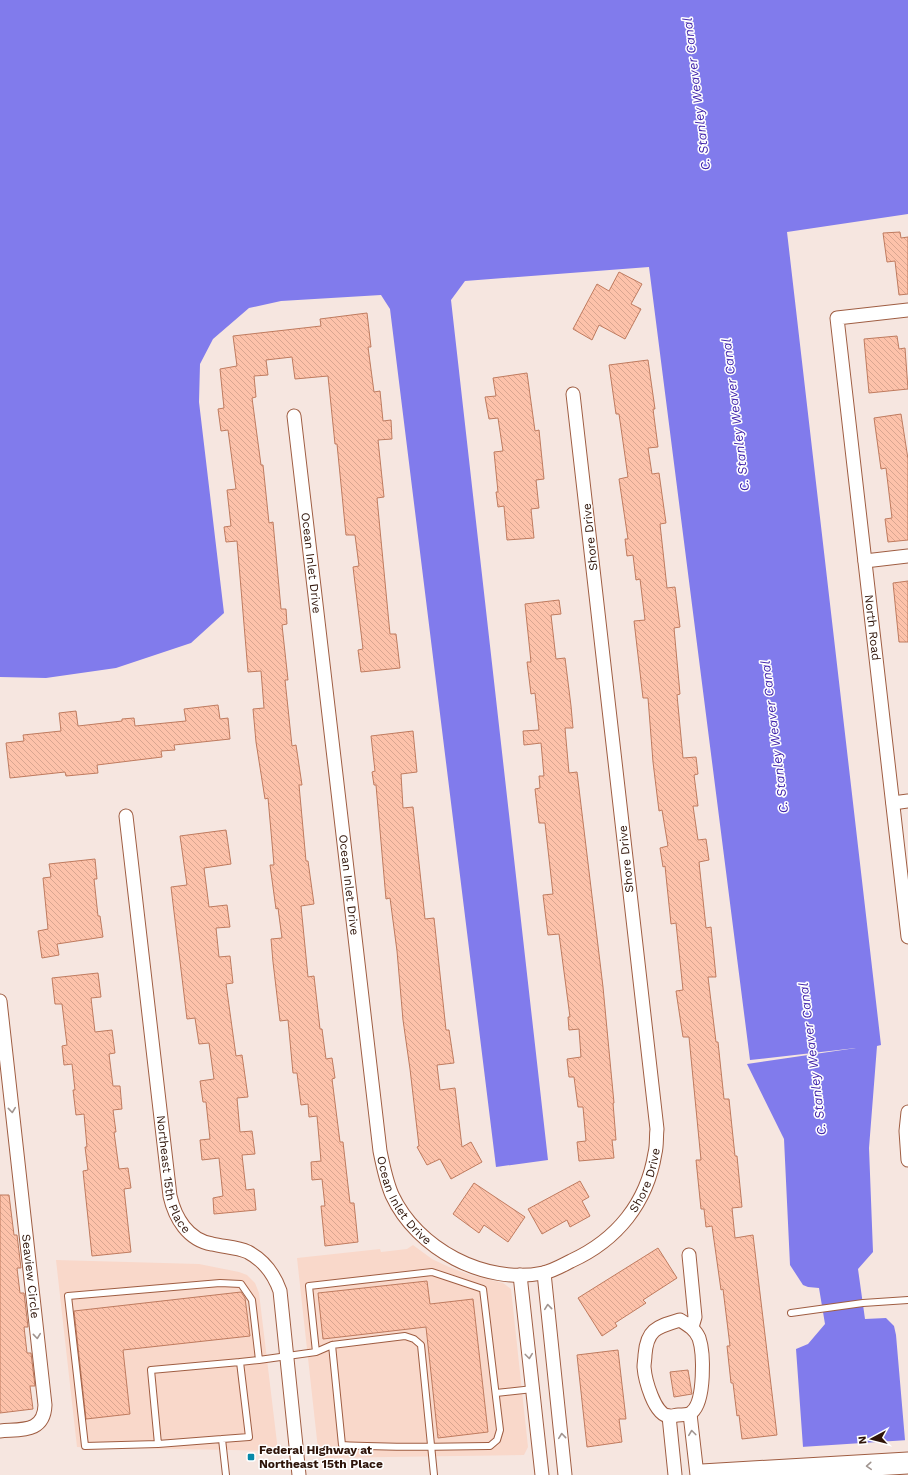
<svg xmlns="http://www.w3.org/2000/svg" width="908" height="1475" font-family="'Work Sans',sans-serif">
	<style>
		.built { fill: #f9d8ca }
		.water { fill: #817bec }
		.pier { fill: #f6e6e0 }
		.building { fill: url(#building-back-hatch); stroke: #bf7b5f }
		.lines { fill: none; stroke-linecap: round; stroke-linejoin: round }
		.service-casing { stroke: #9f5d42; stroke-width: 8 }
		.minor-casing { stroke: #9f5d42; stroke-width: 15 }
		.primary-casing { stroke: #9f5d42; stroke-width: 23 }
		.service { stroke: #fff; stroke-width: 6 }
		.minor { stroke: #fff; stroke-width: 13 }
		.primary { stroke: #fff; stroke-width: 21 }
		.oneway { stroke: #a19590 }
		.poi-dot { fill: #0589aa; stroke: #fff; stroke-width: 1.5 }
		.labels { text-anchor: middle; stroke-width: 3; stroke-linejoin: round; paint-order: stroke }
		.street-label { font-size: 12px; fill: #2e1409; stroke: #fff }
		.poi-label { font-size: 12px; font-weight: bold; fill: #2e1409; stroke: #fff; text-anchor: start }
		.water-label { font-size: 13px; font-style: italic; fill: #4327ac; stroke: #fff }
	</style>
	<defs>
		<pattern id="building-back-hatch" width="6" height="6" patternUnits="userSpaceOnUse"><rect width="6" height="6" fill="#fdc2aa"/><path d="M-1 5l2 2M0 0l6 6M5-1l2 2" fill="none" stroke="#d9a691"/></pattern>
	</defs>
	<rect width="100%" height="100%" fill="#f6e6e0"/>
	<!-- built -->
	<path class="built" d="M413 1245 432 1259 449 1267 470 1275 503 1283 511 1289 528 1447 524 1455 319 1458 297 1258 380 1249 381 1252 407 1249Z
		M56 1260 199 1264 239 1272 247 1275 255 1283 259 1293 278 1451 77 1447Z"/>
	<!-- water -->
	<path class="water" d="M0 0H908V214L787 232 881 1045 877 1046 869 1148 873 1252 858 1269 865 1319 886 1318 894 1326 896 1335 908 1475H805L796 1349 808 1344 825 1324 819 1288 808 1287 803 1285 790 1265 784 1139 747 1064 856 1048 750 1060 649 267 465 281 451 300 548 1160 496 1167 390 309 381 295 281 301 249 308 213 339 200 364 199 402 224 613 191 643 116 668 46 678 0 677Z"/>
	<!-- pier -->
	<path class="pier" d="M908 1440V1475H803L801 1447Z"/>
	<!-- building -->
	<path class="building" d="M900 232 901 238 908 237V294L899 295 895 261 887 262 883 233Z
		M619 272 642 284 631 304 641 309 625 339 599 325 592 340 573 329 597 284 609 291Z
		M367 313 371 347H368L374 392 380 391 383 421 391 420 392 439 378 440 384 497 377 498 390 634H396L400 668 361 672 358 650 363 649 353 567 359 566 355 535H346L337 444H335L328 376 295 379 292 357 266 360 268 375 254 376 256 397 252 398 261 465H263L269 523 273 522 281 609H286L287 624 282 625 288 680H285L292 746 296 745 302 785H299L306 861H308L314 904 301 906 308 977 314 976 320 1029H322L326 1059 332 1058 335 1078 332 1079 340 1142H343L350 1203H354L358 1242 325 1246 321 1206H325L322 1179 312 1180 311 1162 321 1161 317 1116 309 1117 308 1104 301 1105 297 1073H293L288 1020 280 1021 273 962 271 939 282 938 278 908 276 909 270 865H274L268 798 265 799 256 742 253 709 264 708 261 671 248 672 237 541 226 542 224 527 231 526 227 490 236 489 228 430 221 431 218 409 224 408 220 369 237 366 233 336 321 326 320 319Z
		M897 336 899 349 905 348 908 389 869 393 864 339Z
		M648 360 655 409H653L658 447 648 448 652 474 659 473 666 523 660 524 667 588 675 587 680 627 674 628 680 694 677 695 683 758 696 757 698 774 694 775 698 806H693L698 840 706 839 709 860 699 862 706 928 711 927 716 977H708L716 1042H718L724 1099H729L735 1156H737L742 1207 732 1208 735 1238 753 1235 777 1435 742 1439 739 1415 737 1416 733 1383H731L727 1346H730L723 1289 721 1290 712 1226 706 1227 704 1209H701L696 1160H701L689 1037H683L676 991 683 990 676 923 671 924 665 866 663 867 660 848 668 846 662 810 659 811 653 762 648 698H643L634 621 645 620 640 579 636 580 633 555 627 556 625 539H628L619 479 628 477 619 414H616L609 365Z
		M527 373 535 431 539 430 544 479 536 480 539 508 531 509 534 538 507 540 504 506 498 507 496 492H498L494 452 503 451 498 418 489 419 485 397 496 396 493 378Z
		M901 414 908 459V540L888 542 885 519 892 518 886 468 881 469 874 418Z
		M908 581V642H899L893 583Z
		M559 600 561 614 551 615 556 659 565 658 571 706 573 728H565L569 773 577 772 603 987 614 1103H613L616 1140H612L614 1158 579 1161 577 1142 586 1141 583 1107H578L574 1077H569L567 1059 581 1057 579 1029 569 1030 568 1017H570L559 934 548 935 543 895 553 894 545 823H539L535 789 540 788 539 776H544L541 743 524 745 523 731 539 730 535 693 531 694 527 662H531L525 604Z
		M218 705 220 719 228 718 230 739 174 745 175 750 161 751 162 757 97 765 98 773 66 776 65 772 10 778 6 743 24 741 23 735 61 731 59 713 76 711 78 726 122 721V719L134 718 135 726 186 721 184 709Z
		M413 731 417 772 401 774 403 808 413 807 425 919 434 918 446 1030H449L454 1063 437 1065 440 1090 455 1088 462 1147 471 1142 482 1162 451 1179 440 1159 427 1165 417 1147 419 1146 410 1069 403 1020 397 951 390 898 386 899 376 785H374L372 772 375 771 371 736Z
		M226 830 231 864 204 868 209 907 227 905 230 927 216 928 219 957 230 956 233 983 226 984 236 1056 242 1055 248 1097 237 1098 240 1132 252 1131 255 1154 242 1155 246 1190 254 1189 256 1210 214 1214 213 1198 223 1196 219 1158 202 1160 200 1140 210 1139 206 1102H203L200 1081 214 1079 209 1043 199 1044 195 1018 187 1019 171 887 187 885 180 836Z
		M95 859 97 879H94L98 916H100L103 937 57 944 59 955 42 958 38 931 48 929 43 878 51 877 49 864Z
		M98 973 101 997 91 998 95 1032 112 1030 115 1053 109 1054 113 1086H120L122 1109 113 1110 116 1132H114L119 1169 128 1168 131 1188 124 1189 131 1252 92 1256 83 1171 88 1170 85 1147H87L84 1114 76 1115 73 1090H75L72 1064 64 1065 62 1046 67 1045 62 1004H55L52 978Z
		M580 1181 589 1197 582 1201 590 1216 570 1227 567 1220 542 1234 528 1209Z
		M474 1183 525 1217 508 1242 484 1225 479 1233 453 1214Z
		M0 1195H9L14 1235H17L21 1268H17L20 1293H24L28 1327H24L27 1353H31L35 1386H30L33 1409 0 1413Z
		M658 1248 677 1278 643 1300 646 1303 615 1323 617 1326 602 1336 578 1298Z
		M427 1281 430 1304 473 1299 488 1432 438 1438 426 1327 323 1339 318 1293Z
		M241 1292 245 1298 250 1336 123 1350 130 1414 86 1419 74 1311Z
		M618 1350 626 1419H619L622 1442 587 1447 577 1355Z
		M688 1370 692 1394 674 1397 670 1372Z"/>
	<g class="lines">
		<!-- service casing -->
		<g class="service-casing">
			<path id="service" d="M791 1313 863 1303 908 1300
				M316 1352 332 1345
				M240 1362 259 1360
				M496 1393 533 1389
				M158 1444 222 1439
				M226 1475 222 1439 249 1437 240 1362 151 1370 158 1444 85 1446 68 1296 220 1283 241 1284 252 1300 259 1360 316 1352 309 1286 432 1272 483 1289 500 1430 497 1440 490 1446C440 1447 392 1448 342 1445L332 1345 405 1336 414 1339 421 1345 434 1475"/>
		</g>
		<!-- minor casing -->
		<g class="minor-casing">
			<g id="minor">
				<path id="s1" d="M908 310 837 318 908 937"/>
				<path id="s2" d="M294 416 380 1151C383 1166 386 1181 392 1195 417 1249 485 1285 543 1273 553 1271 563 1265 571 1261 617 1240 647 1203 655 1153 657 1146 656 1137 657 1129L573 394"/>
				<path d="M865 561 908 556"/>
				<path d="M893 803 908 801"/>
				<path id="s3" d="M126 816 170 1196C175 1218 188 1240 212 1244 224 1247 237 1247 248 1252 265 1261 274 1274 280 1291L299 1475"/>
				<path id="s4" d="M0 1001 45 1405C44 1433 21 1429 0 1431"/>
				<path d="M908 1112 906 1131 908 1160"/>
				<path d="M689 1255 695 1317 692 1327"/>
				<path d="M544 1273 565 1475"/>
				<path d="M520 1275 542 1475"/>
				<path d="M680 1320C688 1325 695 1329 699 1338 704 1353 705 1401 692 1412 689 1415 682 1415 678 1415 675 1415 671 1417 669 1416 654 1415 645 1379 644 1367 644 1363 645 1359 645 1355 647 1329 657 1327 680 1320Z"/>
				<path d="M690 1414 697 1475"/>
				<path d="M669 1416 675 1475"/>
			</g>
		</g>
		<!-- primary casing -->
		<g class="primary-casing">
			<path id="primary" d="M702 1475 908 1463"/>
		</g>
		<!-- service -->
		<use href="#service" class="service"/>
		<!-- minor -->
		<use href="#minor" class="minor"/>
		<!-- primary -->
		<use href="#primary" class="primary"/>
	</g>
	<!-- one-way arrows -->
	<defs><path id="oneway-chevron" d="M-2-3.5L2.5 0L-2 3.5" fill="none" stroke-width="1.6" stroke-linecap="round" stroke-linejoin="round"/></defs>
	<g class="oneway">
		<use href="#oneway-chevron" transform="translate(12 1110) rotate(84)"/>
		<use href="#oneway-chevron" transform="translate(548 1307) rotate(-96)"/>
		<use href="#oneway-chevron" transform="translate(37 1336) rotate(84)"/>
		<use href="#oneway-chevron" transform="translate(529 1356) rotate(83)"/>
		<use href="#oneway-chevron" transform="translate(692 1433) rotate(-97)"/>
		<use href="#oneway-chevron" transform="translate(562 1436) rotate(-96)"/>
		<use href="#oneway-chevron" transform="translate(869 1466) rotate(176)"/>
	</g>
	<!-- markers -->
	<rect class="poi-dot" x="247" y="1453" width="8" height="8" rx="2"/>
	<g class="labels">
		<!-- street labels -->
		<g class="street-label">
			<text transform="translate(590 537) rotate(-96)" y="4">Shore Drive</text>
			<text dy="4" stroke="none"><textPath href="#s2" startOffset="148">Ocean Inlet Drive</textPath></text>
			<text dy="4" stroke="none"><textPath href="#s1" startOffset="383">North Road</textPath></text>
			<text transform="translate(626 859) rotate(-96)" y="4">Shore Drive</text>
			<text dy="4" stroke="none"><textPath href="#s2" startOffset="472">Ocean Inlet Drive</textPath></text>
			<text dy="4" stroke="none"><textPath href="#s3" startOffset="362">Northeast 15th Place</textPath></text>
			<text dy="4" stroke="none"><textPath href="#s2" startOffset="1112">Shore Drive</textPath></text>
			<text dy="4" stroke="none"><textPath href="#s2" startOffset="796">Ocean Inlet Drive</textPath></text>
			<text dy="4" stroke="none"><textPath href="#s4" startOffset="277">Seaview Circle</textPath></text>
		</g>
		<!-- poi labels -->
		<g class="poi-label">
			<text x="259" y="1454">Federal Highway at<tspan x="259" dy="14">Northeast 15th Place</tspan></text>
		</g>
		<!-- water labels -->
		<g class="water-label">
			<text transform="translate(696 94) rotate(-97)" y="5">C. Stanley Weaver Canal</text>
			<text transform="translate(735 415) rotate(-97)" y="5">C. Stanley Weaver Canal</text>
			<text transform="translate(774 737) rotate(-97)" y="5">C. Stanley Weaver Canal</text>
			<text transform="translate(812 1059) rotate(-97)" y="5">C. Stanley Weaver Canal</text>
		</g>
	</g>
	<!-- north arrow -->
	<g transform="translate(872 1439) rotate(263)" stroke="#ffffff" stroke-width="3" paint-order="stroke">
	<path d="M0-3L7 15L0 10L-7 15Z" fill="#2e1409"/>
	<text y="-6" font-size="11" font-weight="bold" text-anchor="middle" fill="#2e1409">N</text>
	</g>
</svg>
